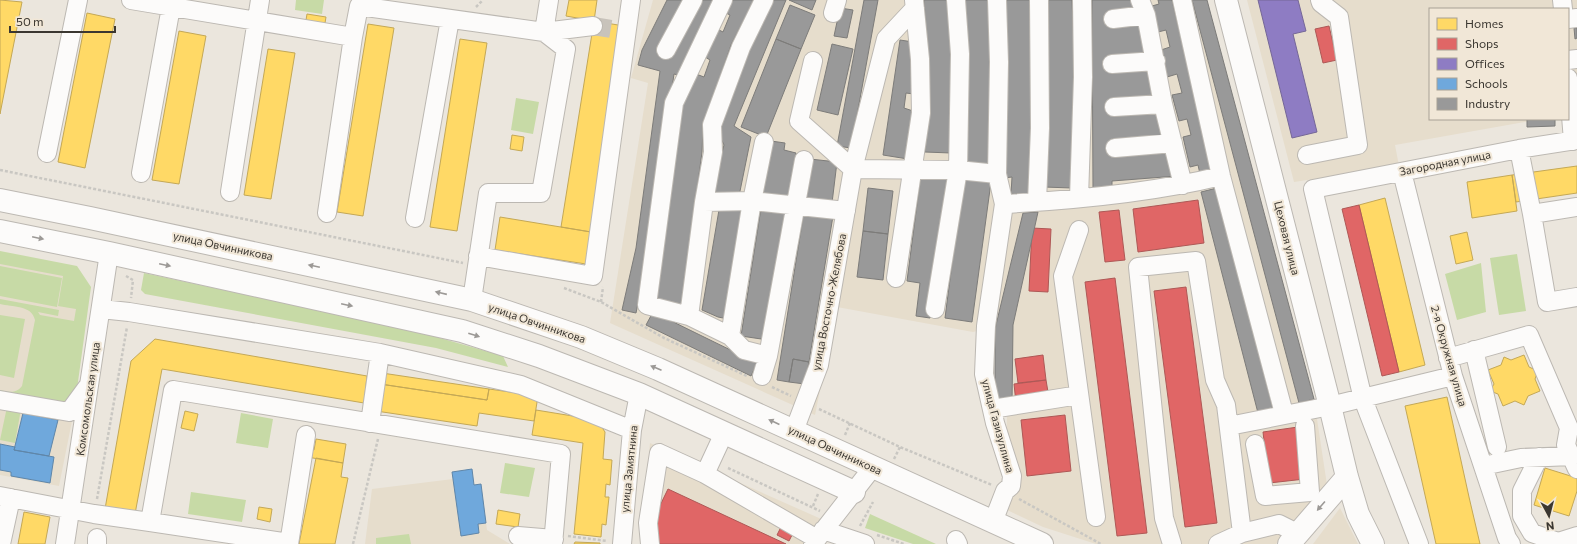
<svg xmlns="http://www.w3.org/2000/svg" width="1577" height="544" font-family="Commissioner,sans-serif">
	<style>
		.built { fill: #e6ddcc }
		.green { fill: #c7daa6 }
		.homes { fill: #ffd966; stroke: #c4a856 }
		.shops { fill: #e06666; stroke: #ae5856 }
		.offices { fill: #8e7cc3; stroke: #756797 }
		.schools { fill: #6fa8dc; stroke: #5f86a9 }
		.industry { fill: #999; stroke: #7d7c7a }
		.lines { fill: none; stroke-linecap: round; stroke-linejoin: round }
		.minor-tunnel { stroke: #c8c3bb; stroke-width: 18; stroke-dasharray: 18 9; stroke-linecap: butt }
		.minor-casing { stroke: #bcb8b2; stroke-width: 20 }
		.major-casing { stroke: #bcb8b2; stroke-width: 24 }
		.path { stroke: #c9c7c2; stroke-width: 2.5; stroke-dasharray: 3 2; stroke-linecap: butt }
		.minor { stroke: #fcfbfa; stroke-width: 18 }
		.major { stroke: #fcfbfa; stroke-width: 22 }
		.oneway { fill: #9c9996 }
		.labels { text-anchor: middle; stroke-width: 4; stroke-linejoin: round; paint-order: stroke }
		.street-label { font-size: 11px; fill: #3b3731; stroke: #f1e7d7 }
	</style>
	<rect width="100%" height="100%" fill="#ebe6dd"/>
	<!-- built -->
	<path class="built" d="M653 0H1207L1314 399 1327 485 1276 544H1096L1043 527 1005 509 1009 323 973 332 837 307 815 415 610 323 648 83 631 78Z
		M1247 0H1577V113L1568 114V9H1430V119H1542L1395 145 1399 166 1294 182Z
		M0 257 81 272 76 410 72 421 59 486 0 475Z
		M650 443 837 526 825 544H641Z
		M472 469 474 485 481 484 487 530 510 544H365L372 489 453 479 452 472Z
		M1340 508 1358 544H1313Z"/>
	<!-- green -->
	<path class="green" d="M296 0H324L322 14 295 10Z
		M516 98 539 102 533 134 511 130Z
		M0 251 77 266 91 287 77 389 70 406 0 396V390C9 392 16 394 22 386L35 320C32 305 12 307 0 304V299L59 310 58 316 38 312 40 315 74 321 76 309 58 306 63 276 0 264Z
		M1517 254 1526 311 1499 315 1490 258Z
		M1481 263 1486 312 1457 320 1445 274Z
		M0 266 62 278 57 307 0 296Z
		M144 273 419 332 503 356 508 367 436 348 145 294 141 290Z
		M0 315 25 319 14 378 0 375Z
		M7 407 21 409 15 443 0 440Z
		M241 413 273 419 268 448 236 443Z
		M505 463 535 468 529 497 500 493Z
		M191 492 246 500 242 522 188 514Z
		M870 514 936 544H913L865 528Z
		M409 534 411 544H376V538Z"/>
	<!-- homes -->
	<path class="homes" d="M0 0 22 2 0 114Z
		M569 0H597L594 21 566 16Z
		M87 13 115 19 85 168 58 162Z
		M307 14 326 17 324 29 305 26Z
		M594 21 624 26 591 232 561 227Z
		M368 24 394 28 363 216 337 212Z
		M179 31 206 36 179 184 152 180Z
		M460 39 487 43 457 231 430 227Z
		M268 49 295 53 271 199 244 195Z
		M512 135 524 137 522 151 510 149Z
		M1577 166V193L1516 202 1512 175Z
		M1512 175 1517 211 1472 218 1467 182Z
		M1385 198 1425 365 1399 372 1359 205Z
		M500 217 591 232 586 264 495 250Z
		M1467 232 1473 260 1456 264 1450 236Z
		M155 339 367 376 364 403 162 369 135 514 105 509 131 361Z
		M1524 355 1529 367 1538 371 1535 379 1540 391 1528 396 1524 405 1515 401 1503 406 1498 394 1490 391 1494 384 1488 370 1501 365 1504 357 1511 360Z
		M382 373 489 389 487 400 380 384Z
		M380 384 487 400 489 389 538 396 534 421 479 413 477 426 376 411Z
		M1447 397 1469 497 1480 544H1436L1405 406Z
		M536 410 597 420 605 432 603 459 612 460 610 485 606 484 605 497H609L606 525 602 524 601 537 574 534 583 443 532 435Z
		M185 411 198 414 194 431 181 428Z
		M316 439 346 444 343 463 307 457 308 449 314 450Z
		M316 458 343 463 341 477 348 478 335 544H299Z
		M1545 468 1577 478V491L1569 516 1534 505Z
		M259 507 272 509 270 522 257 519Z
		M498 510 520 514 518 527 496 524Z
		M24 512 50 517 45 544H18Z
		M575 542 600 543V544H574Z"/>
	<!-- shops -->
	<path class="shops" d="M1329 26 1337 60 1323 63 1315 29Z
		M1198 200 1204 243 1138 252 1133 209Z
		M1359 205 1399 372 1382 376 1342 209Z
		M1119 210 1125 260 1105 262 1099 212Z
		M1032 228 1051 229 1048 292 1029 291Z
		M1115 278 1147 533 1117 536 1085 282Z
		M1186 287 1217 523 1185 527 1154 291Z
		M1043 355 1046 380 1018 383 1015 359Z
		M1046 380 1049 398 1016 403 1014 384Z
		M1065 415 1071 471 1027 476 1021 420Z
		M1298 427 1305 479 1269 483 1263 432Z
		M668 489 786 544H656L652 522Z
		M781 527 793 533 789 541 777 535Z"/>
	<!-- offices -->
	<path class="offices" d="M1258 0H1298L1306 31 1293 34 1317 132 1292 138Z"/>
	<!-- schools -->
	<path class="schools" d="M23 413 58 420 49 456 14 450Z
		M0 444 15 447 14 450 54 457 50 483 11 476V472L0 470Z
		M472 469 474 485 481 484 486 523 478 524 479 533 461 536 452 472Z"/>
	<!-- industry -->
	<path class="industry" d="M667 0H685L658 55 670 58 700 0H718L682 76 674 74 649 250 636 313 622 310 636 248 660 71 638 65 642 50Z
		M729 0H754L731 45 703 128 702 152 682 305 656 300 679 108 696 74 704 77 710 60 702 55 715 28 723 32 730 15 724 12Z
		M772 0H786L734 126 751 137 738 201 711 194 724 145 716 128 745 56Z
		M789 0H816L812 10Z
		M864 0H878L851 148 837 146Z
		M924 0H950L953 50 951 153 925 152 927 52Z
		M960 0H989L993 59 990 168H963Z
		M1003 0H1030L1034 62 1032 194H1011L1012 177 1004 178Z
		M1046 0H1072L1075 71 1072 188 1044 187Z
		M1092 0H1133L1143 23 1151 53 1108 56 1109 70 1152 67 1157 96 1114 98V114L1162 109 1168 135 1112 139 1113 154 1173 149 1177 176 1112 181V189H1093Z
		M1158 0H1172L1213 171 1200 174 1198 165 1190 167 1183 137 1191 135 1187 119 1179 121 1172 95 1182 93 1177 74 1167 77 1161 50 1170 47 1166 30 1158 32 1152 6 1159 4Z
		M1192 0H1207L1314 399 1299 403Z
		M790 5 815 15 801 49 776 39Z
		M840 8 853 10 847 38 834 36Z
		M1574 28H1577V38L1575 39Z
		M776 39 801 49 766 137 741 127Z
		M900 40 913 42 914 94 906 93 904 108 913 111 908 159 883 155Z
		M832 44 853 49 838 115 817 110Z
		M1527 119H1555V126L1527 127Z
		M771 141 785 143 784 150 796 153 788 200 762 196Z
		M810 159 837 162 832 203 806 201Z
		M921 173 948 177 930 318 916 316 920 283 907 281Z
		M963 178 991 182 972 322 945 318Z
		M868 188 893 191 888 234 863 231Z
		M1217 188 1273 409 1258 413 1201 192Z
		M720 204 745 207 728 319 718 317 702 310Z
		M761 208 788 212 768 340 741 336Z
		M804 211 833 216 809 362 793 359 789 382 777 380Z
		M1038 212 1013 325 1012 404H995V329L1023 213Z
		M863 231 888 234 883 280 857 277Z
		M653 312 757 363 751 376 646 325Z
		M793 359 809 362 805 384 789 382Z"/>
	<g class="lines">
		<!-- minor-tunnel -->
		<path class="minor-tunnel" d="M593 26 623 31"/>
		<!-- minor casing -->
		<g class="minor-casing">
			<path id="minor" d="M131 0 353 37 359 6 544 32 593 26
				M723 0 674 103 647 305 689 316 730 336 744 350 768 356
				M1140 0 1146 15 1163 104 1183 185
				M1182 0 1221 176 1282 406
				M1562 0 1563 9
				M833 13 837 0
				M1113 19 1146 15
				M1568 19 1577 18
				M666 50 693 0
				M1568 60 1577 59
				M813 61 799 121 853 169 958 170 997 174
				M1112 64 1156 61
				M1568 78 1573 141
				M1114 107 1163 104
				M1115 148 1173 143
				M1519 149 1532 214
				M47 153 78 0
				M1307 155 1358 145 1339 17 1321 3 1320 0
				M1402 172 1453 376 1507 538 1511 544
				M141 173 171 7 176 0
				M230 192 260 0
				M1079 198 1083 77 1082 0
				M704 202 752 201 846 211
				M1037 202 1040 128 1039 0
				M1004 204C1075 200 1152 193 1221 176
				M1577 207 1532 214 1547 302 1577 297
				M327 213 353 37
				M415 218 450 19
				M1079 230 1063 276 1096 517
				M478 256 593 276 631 0
				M896 278 921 113 920 59 914 0
				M472 300 488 193H541L566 49 544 32 549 0
				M101 309 129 312 380 353 521 385 632 430
				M935 309 958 170 960 54 956 0
				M689 316 704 202 713 152 712 125 741 47 764 0
				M730 336 752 201 764 142
				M1474 350 1497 447
				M1448 358 1529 335 1569 428 1566 445 1577 469
				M762 376 768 356 804 160
				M0 400 69 412 88 386
				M992 409 1079 395
				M370 423 380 353
				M1229 426 1330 406 1453 376
				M794 431 819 365 853 169 886 39 915 8
				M1255 444 1265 496 1310 492 1305 426
				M1539 457 1522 491V516L1532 533 1558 542 1577 536
				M1483 466 1521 458 1572 456
				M705 474 724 433
				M0 496 94 514 150 522 173 390 561 454 553 544
				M150 522 289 543
				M993 522 1005 491 1011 486 1012 476 995 423 984 374 986 326 1004 204 997 174 999 62 997 0
				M823 530 865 544
				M518 536 554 539
				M956 540 958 544
				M1 544 11 498
				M65 544 109 253
				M97 544V538
				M289 544 306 435
				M622 544 632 430 639 394
				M650 544 648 523 659 453 705 474 817 539
				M813 544 873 467
				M1172 544 1164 518 1138 267 1196 261 1215 380 1226 405 1242 533 1279 524 1297 533
				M1218 544 1242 533
				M1419 544 1363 399 1313 189 1519 149 1577 140"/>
		</g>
		<!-- major casing -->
		<g class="major-casing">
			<path id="major" d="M1226 0 1330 406 1347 477 1358 514 1373 544
				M0 200 90 218 472 300 581 337 658 369 1042 544
				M0 231 109 253 462 331 539 356 639 394 854 492
				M1289 544 1347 477"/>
		</g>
		<!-- path -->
		<path class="path" d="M476 7 483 0
			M0 170 463 263
			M126 276 133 280 131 298
			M564 288 601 302 664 338 747 376
			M601 302 603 287
			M772 387 791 396
			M819 409 900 447 992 485
			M845 435 850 423
			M894 459 900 447
			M728 468 820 511
			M97 499 127 327
			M1019 499 1101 544
			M813 506 818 494
			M860 526 873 502
			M877 535 904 544
			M568 536 607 541
			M353 544 378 439"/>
		<!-- minor -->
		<use href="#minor" class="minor"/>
		<!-- major -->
		<use href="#major" class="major"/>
	</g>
	<!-- one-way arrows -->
	<defs><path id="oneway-solid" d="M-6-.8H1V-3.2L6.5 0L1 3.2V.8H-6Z"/></defs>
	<g class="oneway">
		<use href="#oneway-solid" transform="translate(38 238) rotate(12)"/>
		<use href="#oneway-solid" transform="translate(165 265) rotate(12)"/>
		<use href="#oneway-solid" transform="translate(314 266) rotate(-168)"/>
		<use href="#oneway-solid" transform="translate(441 293) rotate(-167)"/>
		<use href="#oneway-solid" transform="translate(347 305) rotate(12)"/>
		<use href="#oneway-solid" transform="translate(474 335) rotate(18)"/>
		<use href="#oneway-solid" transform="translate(656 368) rotate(-157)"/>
		<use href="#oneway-solid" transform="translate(774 422) rotate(-155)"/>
		<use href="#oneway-solid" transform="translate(1321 506) rotate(131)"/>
	</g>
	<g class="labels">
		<!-- street labels -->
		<g class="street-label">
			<text transform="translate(1445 163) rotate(-11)" y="4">Загородная улица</text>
			<text transform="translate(1287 238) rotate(76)" y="4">Цеховая улица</text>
			<text transform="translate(223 246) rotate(12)" y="4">улица Овчинникова</text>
			<text transform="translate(829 302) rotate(-79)" y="4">улица Восточно-Желябова</text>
			<text transform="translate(537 323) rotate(19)" y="4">улица Овчинникова</text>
			<text transform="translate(1449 356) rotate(74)" y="4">2-я Окружная улица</text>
			<text transform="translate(88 399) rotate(-82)" y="4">Комсомольская улица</text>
			<text transform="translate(998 426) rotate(75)" y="4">улица Газизуллина</text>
			<text transform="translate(835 450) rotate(25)" y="4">улица Овчинникова</text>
			<text transform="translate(629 469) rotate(-84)" y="4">улица Замятнина</text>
		</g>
	</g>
	<!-- legend -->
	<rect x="1429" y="8" width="140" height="112" fill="#f1e7d7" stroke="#a8a195"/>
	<rect x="1437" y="18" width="20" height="12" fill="#ffd966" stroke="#a8a195"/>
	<text x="1465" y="28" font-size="12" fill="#3b3731">Homes</text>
	<rect x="1437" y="38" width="20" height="12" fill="#e06666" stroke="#a8a195"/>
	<text x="1465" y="48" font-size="12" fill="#3b3731">Shops</text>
	<rect x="1437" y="58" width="20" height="12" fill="#8e7cc3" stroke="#a8a195"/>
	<text x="1465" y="68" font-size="12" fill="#3b3731">Offices</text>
	<rect x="1437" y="78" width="20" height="12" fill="#6fa8dc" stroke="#a8a195"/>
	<text x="1465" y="88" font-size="12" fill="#3b3731">Schools</text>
	<rect x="1437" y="98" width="20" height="12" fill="#999999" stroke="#a8a195"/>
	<text x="1465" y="108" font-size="12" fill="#3b3731">Industry</text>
	<!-- north arrow -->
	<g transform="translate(1549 516) rotate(173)" stroke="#f1e7d7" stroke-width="3" paint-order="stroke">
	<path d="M0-3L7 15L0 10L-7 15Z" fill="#3b3731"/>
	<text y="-6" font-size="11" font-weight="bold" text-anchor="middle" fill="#3b3731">N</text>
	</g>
	<!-- scale -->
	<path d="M10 26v6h105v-6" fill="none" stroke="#3b3731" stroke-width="2"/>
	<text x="16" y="26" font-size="12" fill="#3b3731" stroke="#f1e7d7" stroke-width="3" paint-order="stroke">50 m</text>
</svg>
